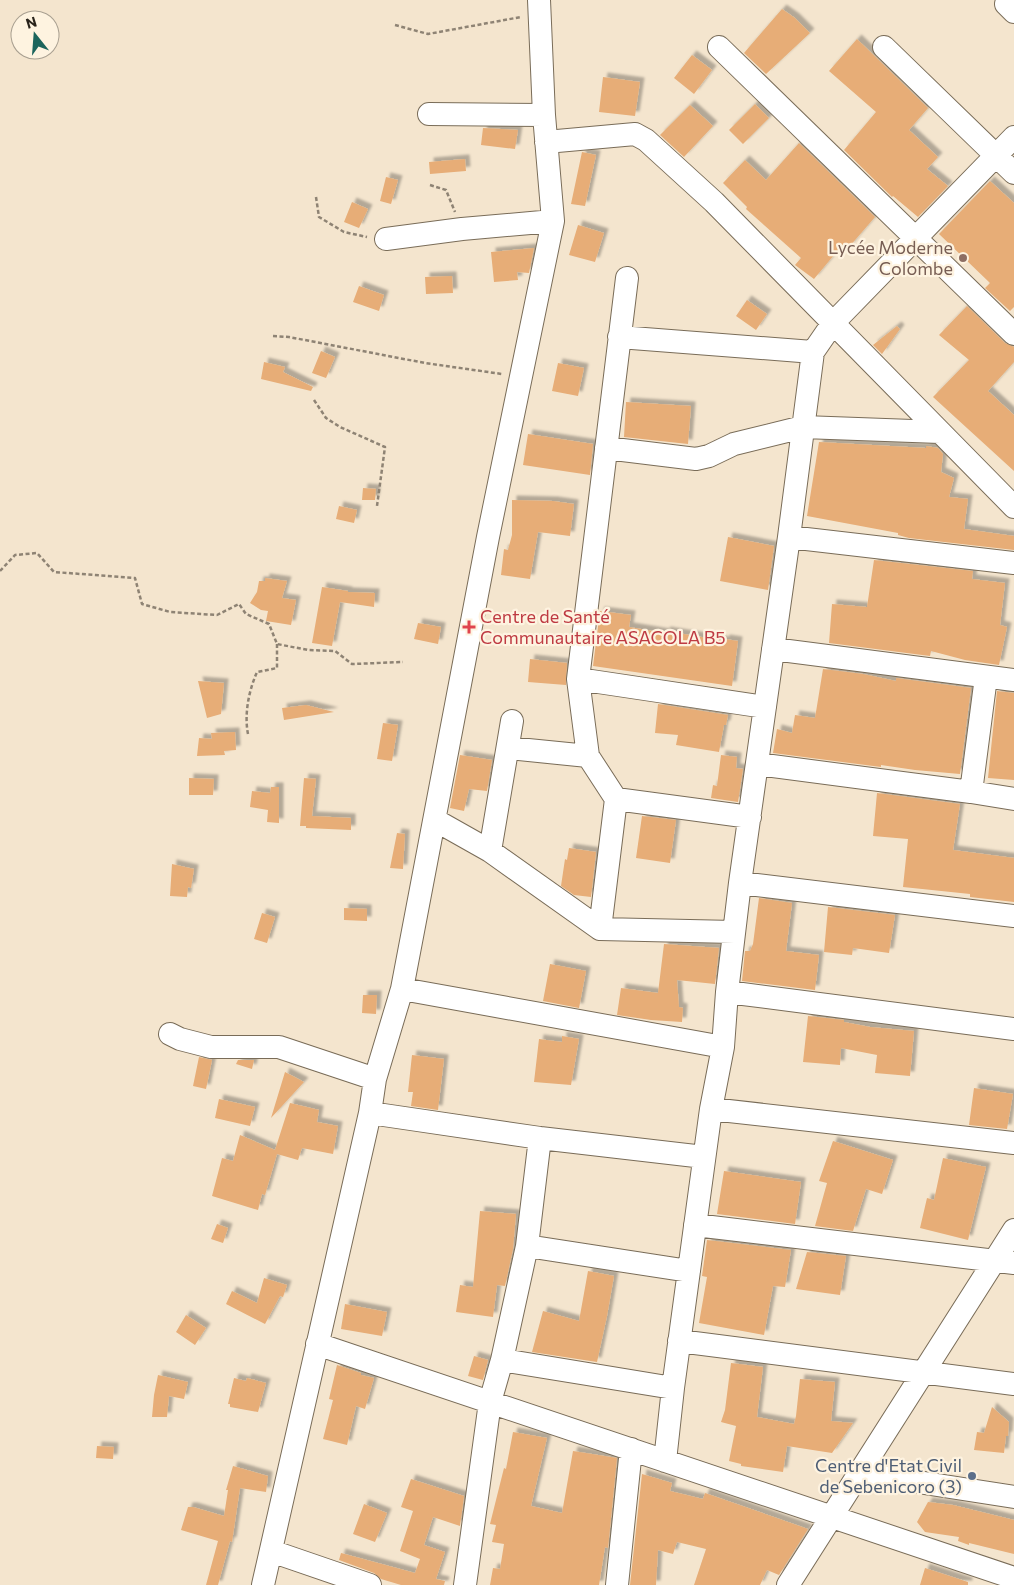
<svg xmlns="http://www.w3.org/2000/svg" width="1014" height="1585" font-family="Commissioner,sans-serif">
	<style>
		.building { fill: #e7ad77; filter: url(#shadow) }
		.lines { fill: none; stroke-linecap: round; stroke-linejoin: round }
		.minor-casing { stroke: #796c58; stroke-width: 24 }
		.path { stroke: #8e8374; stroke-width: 2.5; stroke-dasharray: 4 2.5; stroke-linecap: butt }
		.minor { stroke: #fff; stroke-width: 22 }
		.education-dot { fill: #8d6e63; stroke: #fef3e0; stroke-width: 2 }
		.health-dot { fill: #e0444e; stroke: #fef3e0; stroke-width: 2 }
		.service-dot { fill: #5c6f8a; stroke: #fef3e0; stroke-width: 2 }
		.labels { text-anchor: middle; stroke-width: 4.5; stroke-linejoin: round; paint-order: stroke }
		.education-label { font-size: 18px; fill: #785e54; stroke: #fef3e0; text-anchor: end }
		.health-label { font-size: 18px; fill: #be3a42; stroke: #fef3e0; text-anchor: start }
		.service-label { font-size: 18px; fill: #4e5e75; stroke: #fef3e0; text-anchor: end }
	</style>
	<defs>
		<filter id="shadow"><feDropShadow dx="4.5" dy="-4.5" stdDeviation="1" flood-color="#0004"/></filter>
	</defs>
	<rect width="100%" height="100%" fill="#f4e5ce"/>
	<!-- building -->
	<path class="building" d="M782 9 795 18 810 33 766 74 744 53Z
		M857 39 928 108 909 130 938 157 927 169 948 186 918 217 893 196 892 197 844 150 876 112 829 71Z
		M692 55 712 70 694 94 674 78Z
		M603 77 640 82 635 116 599 112Z
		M755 104 769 118 743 144 729 130Z
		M690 105 713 126 684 157 660 135Z
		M483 128 518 130 515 149 481 145Z
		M799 143 875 217 849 247 844 243 814 279 795 265 801 258 746 209 747 207 723 183 745 160 766 180Z
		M582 152 596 155 585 206 571 204Z
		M465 159 466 171 430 174 429 162Z
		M386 177 398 180 391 204 380 201Z
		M990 181 1014 203V307L1010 311 985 288 990 283 939 234Z
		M352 202 368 209 359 228 344 222Z
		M578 225 604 233 595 262 569 255Z
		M534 248 529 273 517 272 518 280 494 282 491 252Z
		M452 276 453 293 426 294 425 277Z
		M359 286 384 295 379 311 353 302Z
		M747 300 767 314 756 330 736 316Z
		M967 306 1005 343 1014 347V362L988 391 1014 415V471L933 397 969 360 939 335Z
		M897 326 900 329 882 354 873 345Z
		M321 351 335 357 326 378 312 373Z
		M264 362 285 367 283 372 313 387 311 391 261 379Z
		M558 363 584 368 578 396 552 391Z
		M626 402 691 406 688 444 624 437Z
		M528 434 593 444 590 475 523 465Z
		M819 442 926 448V446L938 448 943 454 941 472 954 478 949 497 968 499 964 529 1014 536V550L909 538 898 535V533L807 516Z
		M363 488 376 489 375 500H362Z
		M512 500 553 501 574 504 570 536 538 532 530 579 501 575 504 549 508 550 512 535Z
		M339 506 357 510 354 523 336 519Z
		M728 537 774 546 768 590 720 581Z
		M874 560 973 571 972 579 1005 583 1000 625 1007 627 999 665 965 660 931 651 930 656 829 643 832 604 867 607Z
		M265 578 287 581 282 598 296 600 291 625 266 621 268 611 261 610 250 603 257 592 259 581H265Z
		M322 587 348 591V592L375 593 374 607 340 602 332 646 312 643Z
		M600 611 631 615 629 627 665 633 666 631 725 641V639L738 641 732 686 593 666Z
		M418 623 441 627 438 644 414 639Z
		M530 659 567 663 566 685 528 682Z
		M823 669 863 674 896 681V678L971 688 960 774 915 770 881 765V767L773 753 777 729 792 733 795 715 815 718Z
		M198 681 224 683 221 714 207 718Z
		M997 691 1014 693V780L988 778Z
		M658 704 728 715 726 725H724L719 752 676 745 678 735 655 733Z
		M306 705 334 712 284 720 282 708Z
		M383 723 398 725 392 761 377 759Z
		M235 732 236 750 224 751 225 755 197 756 199 738 212 739 211 733Z
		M460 755 492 760 487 791 469 789 464 811 450 808Z
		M721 755 737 757 736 768 743 769 738 802 711 798 713 785 717 786Z
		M189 778 214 779 213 795H189Z
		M304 778 316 779 312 816 351 818V830L306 828V826H300Z
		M271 787H279V823L267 822 268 810 250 807 252 791 270 793Z
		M877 793 960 804 953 850 1014 858V902L970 897V894L903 887 908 839 873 836Z
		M642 816 676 820 670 863 636 858Z
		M397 833 405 834 403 869 390 868Z
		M569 848 596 852 591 897 574 895 561 886 565 859 567 860Z
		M172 864 194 869 191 888 188 887 187 897 170 896Z
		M759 898 792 903 786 951 819 955 815 990 742 981 745 951H750L753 944Z
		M828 907 895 915 889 953 853 948 852 955 824 952Z
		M344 908 367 909V921L344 920Z
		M262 913 275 917 267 943 254 939Z
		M664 944 719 948 715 984 677 980 679 1007 683 1008 682 1022 651 1020 617 1015 621 988 658 993Z
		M550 964 586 971 579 1008 543 1001Z
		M363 995H377L376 1014 362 1013Z
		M808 1016 844 1020V1022L870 1027 914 1031 910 1076 875 1073 877 1055 841 1048 840 1065 803 1062Z
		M562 1036 579 1039 571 1085 534 1082 539 1039 562 1042Z
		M412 1055 444 1059 438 1110 411 1106 413 1092H408Z
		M199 1057 212 1060 206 1089 193 1086Z
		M238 1060H254L252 1069 236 1064Z
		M285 1072 304 1082 271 1118Z
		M974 1088 1013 1094 1007 1129 969 1125Z
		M219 1099 255 1107 250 1126 215 1118Z
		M290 1103 319 1110 317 1122 338 1126 333 1154 302 1148 298 1160 277 1154 265 1195 262 1194 258 1210 212 1196 222 1158 233 1161 240 1135 275 1150Z
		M833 1141 893 1160 882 1194 866 1189 853 1231 815 1226 827 1183 819 1181Z
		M943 1158 986 1167 968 1240 920 1228 927 1198 934 1200Z
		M724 1171 801 1182 795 1224 717 1214Z
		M480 1211 516 1214 513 1249 505 1286 497 1285 493 1317 456 1312 460 1285 473 1287Z
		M217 1224 228 1228 223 1243 211 1239Z
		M707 1240 791 1250 785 1287 773 1286 764 1335 699 1323 707 1277 702 1276Z
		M807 1252 846 1256 840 1295 796 1289Z
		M588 1271 614 1276 607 1316 597 1362 532 1352 543 1311 579 1321Z
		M264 1278 287 1285 283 1297 280 1296 265 1324 226 1304 232 1291 257 1303Z
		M345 1304 387 1312 382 1336 341 1329Z
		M186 1315 206 1328 195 1345 176 1332Z
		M474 1356 488 1360 483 1380 468 1376Z
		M731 1363 763 1367 757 1417 794 1424 796 1416 800 1379 835 1382 831 1421 853 1423 832 1453 787 1446 783 1472 741 1466V1464L729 1461 736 1426 721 1422 725 1410Z
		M337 1365 361 1373V1375L374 1378 365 1409 356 1406 347 1445 323 1439 333 1400 329 1399Z
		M158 1375 188 1382 184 1399 169 1396 167 1417H152L154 1395Z
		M234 1378 246 1381 247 1378 266 1383 258 1412 230 1407V1404H228Z
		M992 1407 1009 1422 1008 1436H1006L1004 1453 974 1450 977 1432 984 1433Z
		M513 1432 547 1438 531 1506 562 1513 573 1451 617 1458 608 1548 605 1547 599 1585H490L493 1568 500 1569 504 1544 492 1542 496 1525 490 1524 504 1468 506 1469Z
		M97 1446 114 1447 113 1459 96 1458Z
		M233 1466 268 1476 266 1492 240 1488 232 1542 230 1541 218 1585H206L218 1541 181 1530 188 1507H193L224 1516 228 1490H226Z
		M642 1474 672 1483 670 1491 703 1499 705 1493 808 1529 779 1575 767 1570 760 1585H694L706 1549 677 1542 673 1554 658 1550 656 1585H630Z
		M411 1479 464 1496 460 1526 433 1517 424 1545 445 1552 436 1579 445 1581 444 1585H401L381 1579 374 1573 339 1560 341 1553 415 1573 420 1559 400 1551 413 1511 401 1507Z
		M928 1502 953 1505 1014 1520V1554L969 1543V1545L958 1541 959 1537 925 1532 917 1522Z
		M364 1504 387 1513 375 1542 353 1534Z
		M925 1568 968 1582V1585H920Z"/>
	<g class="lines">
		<!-- minor casing -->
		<g class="minor-casing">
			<path id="minor" d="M1006 4 1014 12
				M719 47 1014 334
				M884 47 1014 173
				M429 114 544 115
				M546 142 635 134 646 140 714 202 1014 507
				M386 239 462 229 553 221
				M619 337 813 352
				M606 448 696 459 709 456 734 444 803 427 940 432
				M789 537 1014 563
				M773 649 1014 680
				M578 679 765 707
				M508 748 588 756 616 799 600 929
				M588 756 578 679 627 278
				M757 764 971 792 1014 799
				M971 792 986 677
				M616 799 750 817
				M435 820 490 851 600 929 734 932
				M490 851 512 721
				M740 883 1014 916
				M402 989 723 1047
				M727 992 1014 1029
				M170 1034 180 1039 211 1047H279L375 1079
				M711 1109 1014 1143
				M370 1113 540 1138 704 1157
				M695 1225 1014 1263
				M527 1246 689 1271
				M679 1341 1014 1384
				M317 1344 1014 1578
				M502 1360 673 1388
				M665 1461 673 1388 711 1109 723 1047 727 992 740 883 789 537 813 352 833 323 1014 137
				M860 1473 1014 1497
				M271 1551 370 1585
				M263 1585 370 1113 375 1079 402 989 488 537 553 221 544 115 539 0
				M465 1585 490 1402 502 1360 527 1246 540 1138
				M617 1585 631 1449
				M788 1585 1014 1230"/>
		</g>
		<!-- path -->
		<path class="path" d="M395 25 428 34 521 17
			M430 185 446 190 455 212
			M316 197 319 217 344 232 367 237
			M273 336 289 337 425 363 502 374
			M314 400 326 418 340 427 385 447 377 506
			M0 571 15 555 37 553 54 572 135 578 142 604 170 612 217 615 239 604 246 614 269 624 277 644 308 650 335 651 352 664 403 662
			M248 734C244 714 249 690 257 672L277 668V644"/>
		<!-- minor -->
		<use href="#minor" class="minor"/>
	</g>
	<!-- markers -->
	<circle class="education-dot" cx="963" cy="258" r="5"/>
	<path class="health-dot" d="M466.5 619.5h5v5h5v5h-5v5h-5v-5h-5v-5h5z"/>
	<circle class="service-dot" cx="972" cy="1476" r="5"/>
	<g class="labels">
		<!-- education labels -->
		<g class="education-label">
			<text x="953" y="254">Lycée Moderne<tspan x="953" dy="21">Colombe</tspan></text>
		</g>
		<!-- health labels -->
		<g class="health-label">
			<text x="480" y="623">Centre de Santé<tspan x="480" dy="21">Communautaire ASACOLA B5</tspan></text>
		</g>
		<!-- service labels -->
		<g class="service-label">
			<text x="962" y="1472">Centre d'Etat Civil<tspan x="962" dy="21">de Sebenicoro (3)</tspan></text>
		</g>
	</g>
	<!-- north arrow -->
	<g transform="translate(35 35) rotate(343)"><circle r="24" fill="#fef3e0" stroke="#a9a091"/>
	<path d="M0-4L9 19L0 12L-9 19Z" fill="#1c655c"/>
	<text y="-8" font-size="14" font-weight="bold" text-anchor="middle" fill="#29231b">N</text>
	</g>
</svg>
